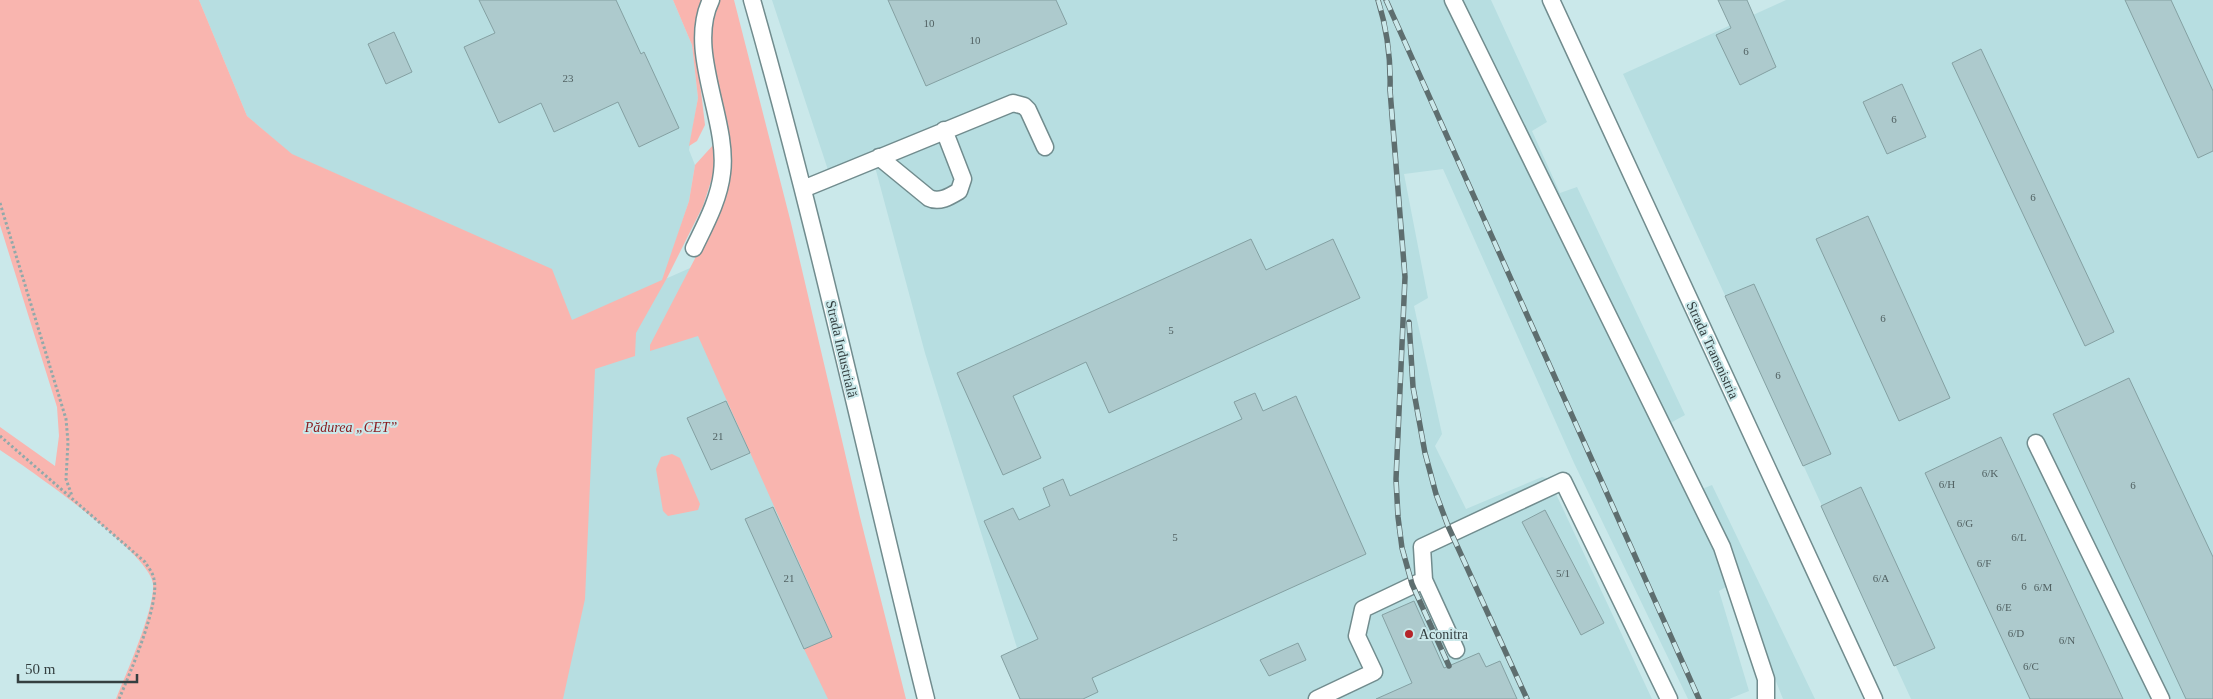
<svg xmlns="http://www.w3.org/2000/svg" width="2213" height="699" font-family="Georgia,serif">
	<style>
		.built { fill: #b7dee1 }
		.green { fill: #f9b5af }
		.building { fill: #adcacd; stroke: #84a0a2 }
		.lines { fill: none; stroke-linecap: round; stroke-linejoin: round }
		.minor-casing { stroke: #718c8e; stroke-width: 19 }
		.path { stroke: #92a9aa; stroke-width: 3; stroke-dasharray: 2.5 2.5; stroke-linecap: butt }
		.minor { stroke: #fff; stroke-width: 16 }
		.rail-casing { stroke: #5e6e6f; stroke-width: 5.5 }
		.rail { stroke: #cae8ea; stroke-width: 4; stroke-dasharray: 11; stroke-linecap: butt }
		.poi-dot { fill: #b5252a; stroke: #cae8ea; stroke-width: 2 }
		.labels { text-anchor: middle; stroke-width: 4; stroke-linejoin: round; paint-order: stroke }
		.number-label { font-size: 11px; fill: #526263 }
		.street-label { font-size: 14px; fill: #343f40; stroke: #cae8ea }
		.park-label { font-size: 14px; font-style: italic; fill: #881a1d; stroke: #cae8ea }
		.poi-label { font-size: 14px; fill: #343f40; stroke: #cae8ea; text-anchor: start }
	</style>
	<rect width="100%" height="100%" fill="#cae8ea"/>
	<!-- built -->
	<path class="built" d="M199 0H673L692 45 698 98 689 150 695 165 689 201 663 280 776 230 883 699H545L552 270 291 154 247 116Z
		M772 0H1491L1547 122 1532 131 1560 193 1577 187 1685 415 1663 427 1697 491 1712 485 1815 699H1783L1736 581 1719 591 1749 691 1729 699H1688L1574 463 1443 169 1404 174 1428 298 1414 306 1442 434 1435 446 1466 509 1542 477 1549 479 1652 699H1033L925 353 871 152 828 170Z
		M1786 0H2213V699H1911L1623 74Z"/>
	<!-- green -->
	<path class="green" d="M0 0H199L247 116 292 154 552 269 572 320 662 280 689 201 695 165 714 144V172L703 206 667 278 636 333 635 356 595 369 585 599 563 699H116C126 674 155 609 153 584 150 553 29 469 0 450V427L55 466 59 436 57 407 0 225Z
		M673 0H702L697 15 695 41 705 125 697 141 689 146 698 98 692 45Z
		M716 0H734L791 223 860 517 906 699H828L804 649 832 636 698 336 650 351V345L715 220 728 186 731 160 709 44 710 14Z
		M672 454 680 458 700 504 698 510 668 516 663 511 656 469 661 457Z"/>
	<!-- building -->
	<path class="building" d="M479 0H616L641 54 644 52 679 128 639 147 618 102 554 132 541 103 499 123 464 47 495 33Z
		M888 0H1056L1067 24 926 86Z
		M1718 0H1747L1776 67 1740 85 1716 35 1731 28Z
		M2125 0H2171L2213 91V151L2198 158Z
		M394 32 412 72 386 84 368 44Z
		M1981 49 2114 332 2085 346 1952 63Z
		M1902 84 1926 137 1887 154 1863 102Z
		M1868 216 1950 398 1899 421 1816 239Z
		M1251 239 1266 270 1333 239 1360 298 1109 413 1086 362 1013 396 1041 458 1003 475 957 373Z
		M1754 284 1831 454 1803 466 1725 296Z
		M2129 378 2213 557V699H2186L2053 414Z
		M1255 393 1263 411 1296 396 1366 554 1092 678 1098 692 1083 699H1020L1001 656 1038 639 984 521 1013 508 1019 520 1050 506 1043 488 1063 479 1070 496 1242 419 1234 402Z
		M726 401 750 453 711 470 687 418Z
		M2001 437 2123 699H2030L1925 473Z
		M1861 487 1935 648 1894 666 1821 506Z
		M773 507 832 637 804 649 745 519Z
		M1545 510 1604 623 1581 635 1522 522Z
		M1414 601 1444 668 1479 653 1486 667 1500 661 1517 699H1376L1412 683 1382 615Z
		M1298 643 1306 660 1269 676 1260 660Z"/>
	<g class="lines">
		<!-- minor casing -->
		<g class="minor-casing">
			<path id="minor" d="M752 0C818 231 868 466 926 699
				M1453 0 1722 547 1766 679V699
				M1551 0 1874 699
				M879 157 929 198C939 203 949 197 959 191L963 179 944 130
				M803 189 1013 103 1024 106 1028 110 1045 147
				M694 248C705 225 719 200 722 173 729 120 686 51 711 0
				M2036 443 2161 699
				M1424 580 1456 650
				M1317 699 1374 672 1357 636 1363 609 1424 580 1422 547 1563 481 1669 699"/>
		</g>
		<!-- path -->
		<path class="path" d="M0 203 66 419 68 442 66 479 72 496
			M0 436 145 562C148 567 153 573 154 579 160 604 130 673 119 699"/>
		<!-- minor -->
		<use href="#minor" class="minor"/>
		<!-- rail casing -->
		<g class="rail-casing">
			<path id="rail" d="M1378 0C1387 29 1391 59 1390 90L1405 277 1396 479 1398 517 1402 548 1412 584 1449 666
				M1386 0 1699 699
				M1409 322 1413 387 1425 453 1436 494 1448 526 1527 699"/>
		</g>
		<!-- rail -->
		<use href="#rail" class="rail"/>
	</g>
	<!-- markers -->
	<circle class="poi-dot" cx="1409" cy="634" r="5"/>
	<g class="labels">
		<!-- number labels -->
		<g class="number-label">
			<text x="929" y="27">10</text>
			<text x="975" y="44">10</text>
			<text x="1746" y="55">6</text>
			<text x="568" y="82">23</text>
			<text x="1894" y="123">6</text>
			<text x="2033" y="201">6</text>
			<text x="1883" y="322">6</text>
			<text x="1171" y="334">5</text>
			<text x="1778" y="379">6</text>
			<text x="718" y="440">21</text>
			<text x="1990" y="477">6/K</text>
			<text x="1947" y="488">6/H</text>
			<text x="2133" y="489">6</text>
			<text x="1965" y="527">6/G</text>
			<text x="1175" y="541">5</text>
			<text x="2019" y="541">6/L</text>
			<text x="1984" y="567">6/F</text>
			<text x="1563" y="577">5/1</text>
			<text x="789" y="582">21</text>
			<text x="1881" y="582">6/A</text>
			<text x="2024" y="590">6</text>
			<text x="2043" y="591">6/M</text>
			<text x="2004" y="611">6/E</text>
			<text x="2016" y="637">6/D</text>
			<text x="2067" y="644">6/N</text>
			<text x="2031" y="670">6/C</text>
		</g>
		<!-- street labels -->
		<g class="street-label">
			<text transform="translate(842 349) rotate(77)" y="5">Strada Industrială</text>
			<text transform="translate(1713 350) rotate(65)" y="5">Strada Transnistria</text>
		</g>
		<!-- park labels -->
		<g class="park-label">
			<text x="351" y="432">Pădurea „CET”</text>
		</g>
		<!-- poi labels -->
		<g class="poi-label">
			<text x="1419" y="639">Aconitra</text>
		</g>
	</g>
	<!-- scale -->
	<path d="M18 674v8h119v-8" fill="none" stroke="#343f40" stroke-width="2.5"/>
	<text x="25" y="674" font-size="15" fill="#343f40" stroke="#cae8ea" stroke-width="4" paint-order="stroke">50 m</text>
</svg>
